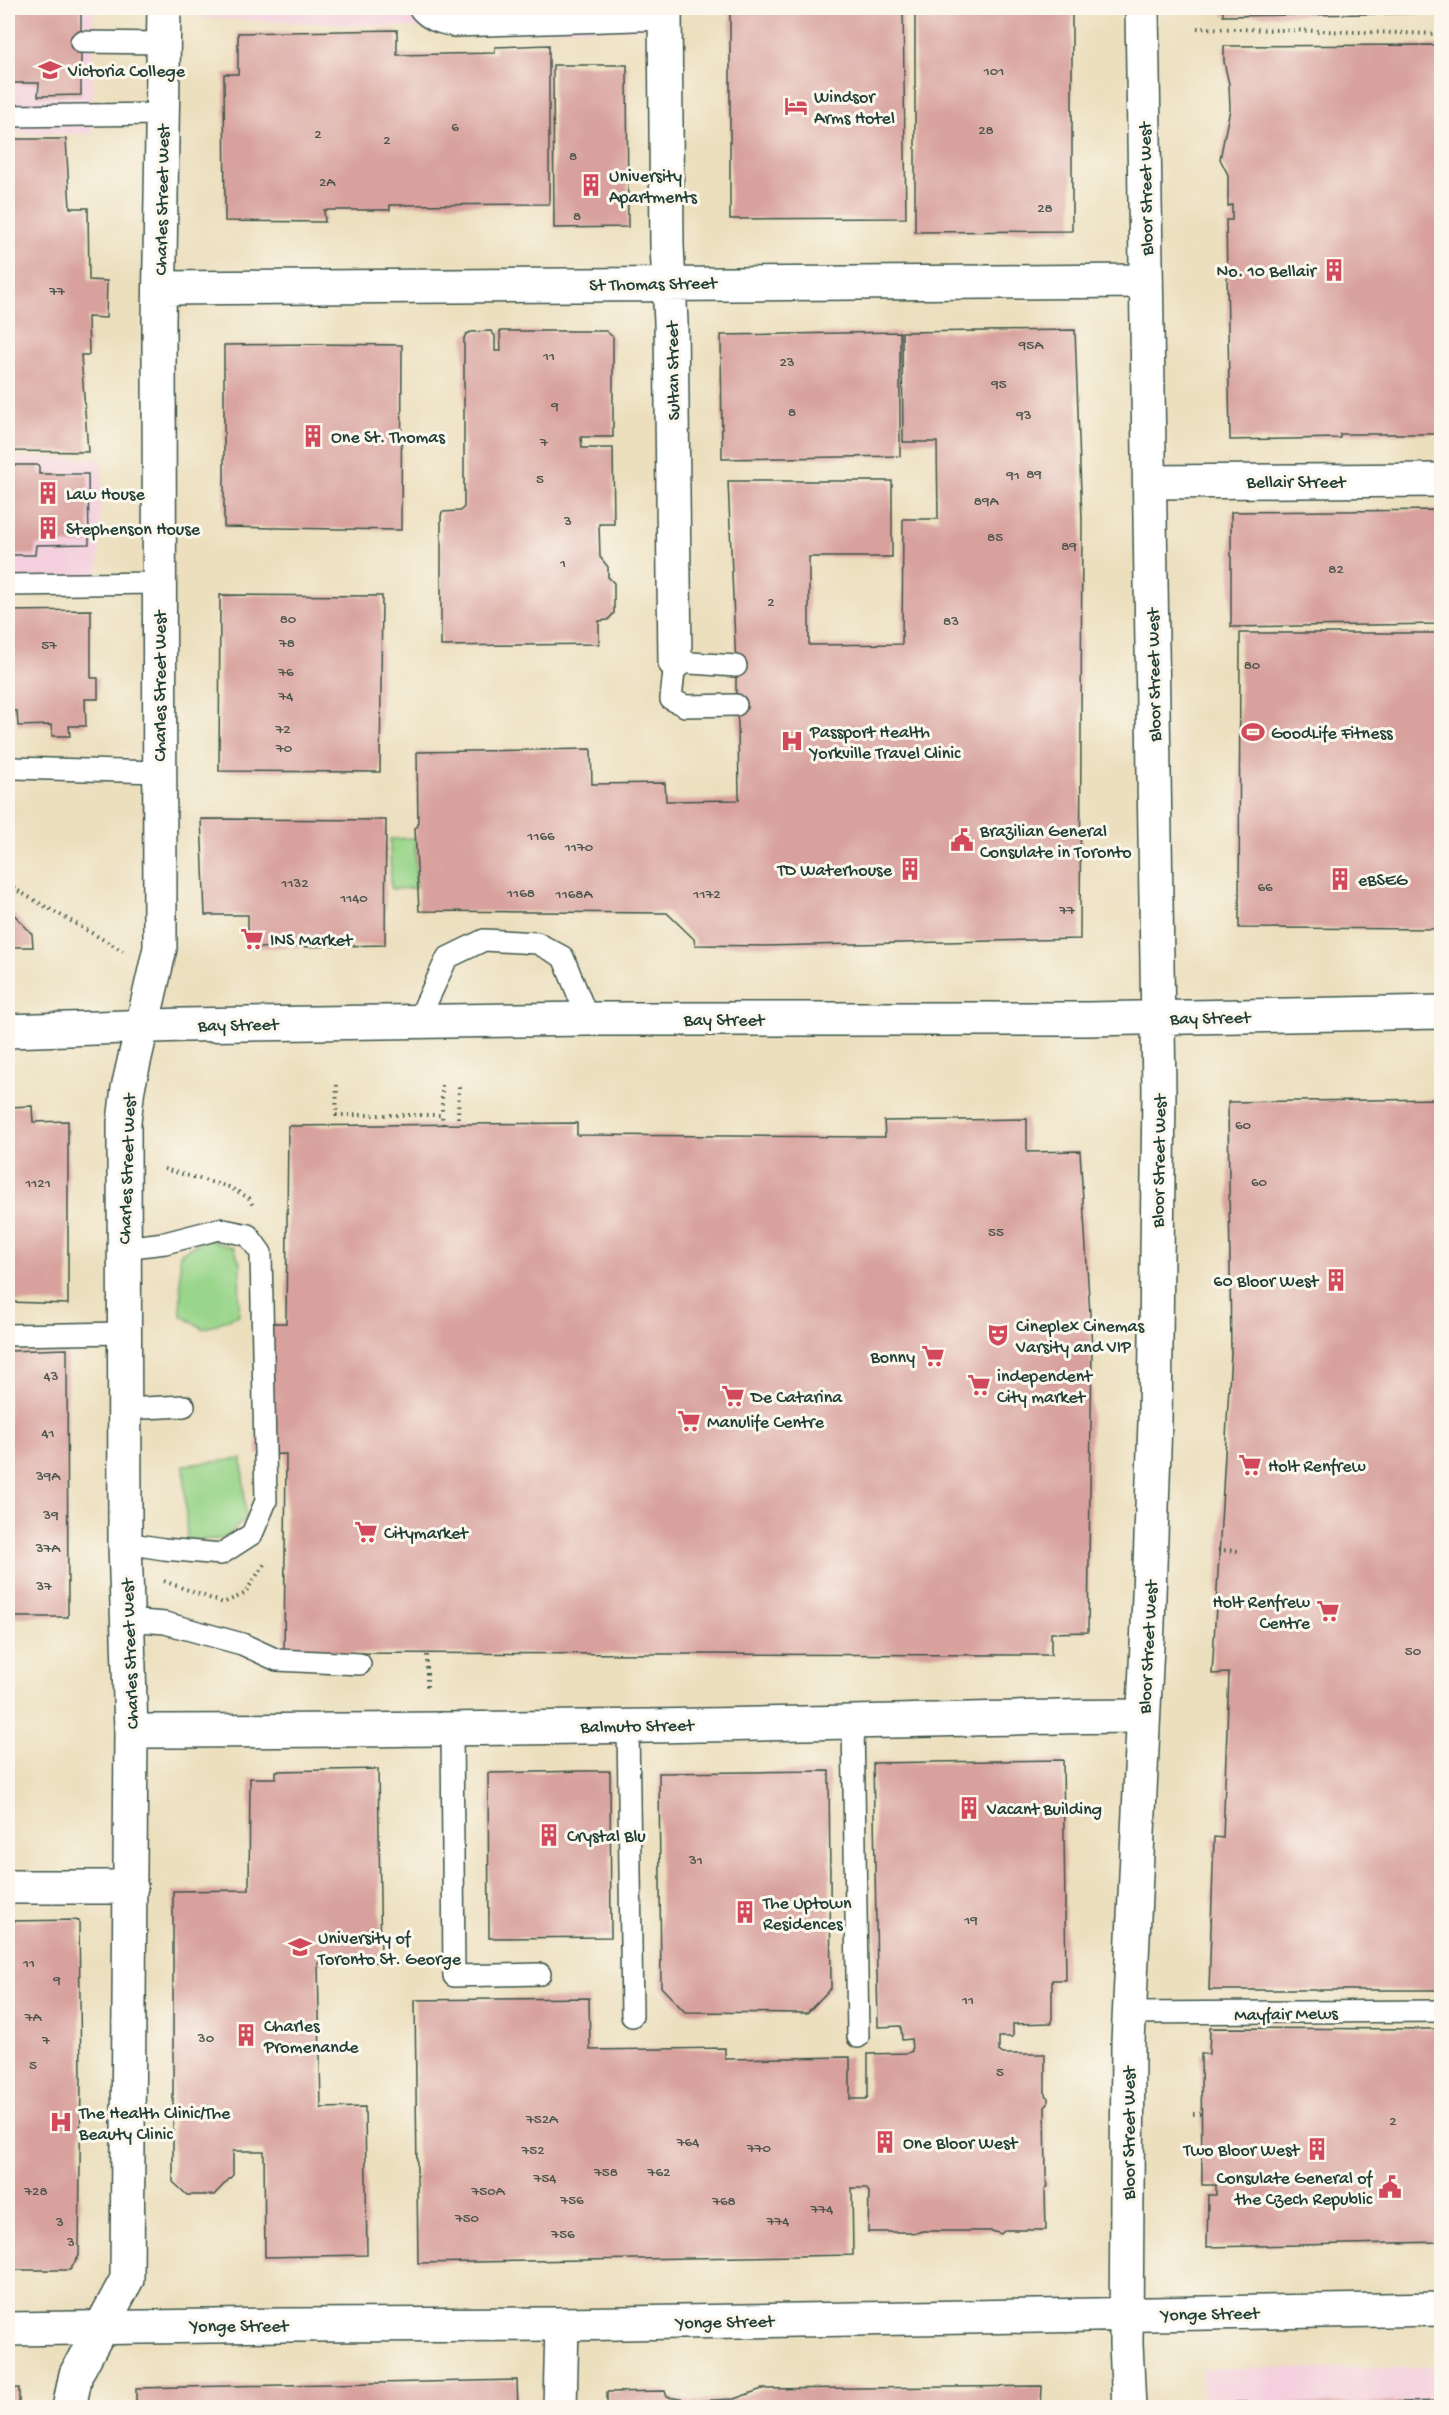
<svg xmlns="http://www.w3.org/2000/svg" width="1449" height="2415" font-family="'Gochi Hand',sans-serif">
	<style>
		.built { fill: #f4cfde }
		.green { fill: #99d58a; stroke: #5c895f; stroke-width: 1.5 }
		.building { fill: #d8a19d }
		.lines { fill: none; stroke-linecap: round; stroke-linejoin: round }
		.lane-casing { stroke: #3e5549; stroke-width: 24 }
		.street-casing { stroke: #3e5549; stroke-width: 36 }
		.primary-casing { stroke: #3e5549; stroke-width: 36 }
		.path { stroke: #3e5549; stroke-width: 4; stroke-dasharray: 1.5 4.5; stroke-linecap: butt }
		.lane { stroke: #fff; stroke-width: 21 }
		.street { stroke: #fff; stroke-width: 33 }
		.primary { stroke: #fff; stroke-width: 33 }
		.labels { text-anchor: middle; stroke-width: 6; stroke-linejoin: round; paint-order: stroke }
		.number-label { font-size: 15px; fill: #4d564e }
		.poi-label { font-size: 18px; fill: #1f3d34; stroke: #fbf7ec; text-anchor: start }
		.street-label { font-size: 18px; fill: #1f3d34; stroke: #fbf7ec }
	</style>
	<rect width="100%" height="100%" fill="#fbf7ec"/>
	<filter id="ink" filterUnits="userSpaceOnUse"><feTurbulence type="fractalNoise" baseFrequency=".0167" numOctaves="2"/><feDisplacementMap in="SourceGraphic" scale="12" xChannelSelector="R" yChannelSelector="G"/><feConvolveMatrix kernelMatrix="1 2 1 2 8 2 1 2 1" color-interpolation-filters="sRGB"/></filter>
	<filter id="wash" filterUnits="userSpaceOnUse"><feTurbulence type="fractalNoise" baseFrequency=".008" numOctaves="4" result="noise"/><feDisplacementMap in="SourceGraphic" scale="24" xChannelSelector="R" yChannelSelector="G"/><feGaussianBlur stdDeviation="1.35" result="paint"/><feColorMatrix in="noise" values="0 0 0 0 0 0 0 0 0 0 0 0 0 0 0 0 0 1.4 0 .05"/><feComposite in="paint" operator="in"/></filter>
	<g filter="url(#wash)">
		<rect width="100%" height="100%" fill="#ecdfbe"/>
		<!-- built -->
		<path class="built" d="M8 8H93L92 134 8 133Z
			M201 8H641V29H452L201 18Z
			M8 457 102 459 98 584H8Z
			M1441 2367V2407H1203L1202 2369Z"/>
		<!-- green -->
		<path class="green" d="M415 838 416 888 391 889 390 839Z
			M205 1239 234 1248 240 1263 239 1315 204 1329 181 1315 180 1254Z
			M242 1459 246 1519 223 1539 187 1540 184 1465Z"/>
		<g id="blocks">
			<!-- building -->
			<path class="building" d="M8 8H81V95L38 96 39 83H8Z
				M730 8H903L906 218 730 219Z
				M915 8H1072V231L915 232Z
				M1223 8H1442V13L1223 16Z
				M397 30V55L495 53V47L549 45V204L390 205V210H324L325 222 225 221 224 74H238V33Z
				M1442 45V434H1340V438L1230 440 1226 220H1232V205L1228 206V175L1220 159 1230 109 1229 84 1224 62V46Z
				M553 65H627L628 227 554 228Z
				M8 139H66L70 208H88L89 280 107 281 106 318 88 317 89 355H81L88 452 8 451Z
				M1075 330 1082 520 1080 939 764 946 695 945 694 939 667 913 419 911 415 828 418 826 417 752 591 749 592 784 665 783 666 801 739 800 738 724 736 705V666L728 481H892V557H809V645L902 644 903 519H938L937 442H903L902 332Z
				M491 331 495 336V351H501L500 331H606L613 337V437H581L582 448H613L614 524H599L600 557 608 567V577L614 583V613L608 620 599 621V644L441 646V516L442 512 460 511 464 507V338L466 334 471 332Z
				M900 332V456L722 459 721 335Z
				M312 344 402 345 401 530 224 527V345Z
				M8 465H39V474H88L89 544 36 545 35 555H8Z
				M1442 510V624L1231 627V512Z
				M220 595 382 596 380 772 219 771Z
				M91 610V678H98V699H85L86 726H69L70 736H52L51 725 18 726 17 711H8V611Z
				M1240 633H1442V929L1239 928Z
				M201 819 386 820 385 945 248 948V915H205Z
				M8 908 32 934 33 947H8Z
				M1442 1099V1990H1209L1214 1837 1223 1838 1229 1673 1212 1674 1231 1353 1228 1102Z
				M32 1106 33 1122 68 1121V1304L8 1302V1107Z
				M1027 1119V1152L1080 1151 1092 1347 1088 1632 1051 1633V1655L284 1653 286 1454 257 1455 256 1323H286L288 1126 577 1123V1135L885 1137 884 1121Z
				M67 1349 68 1617H8V1351Z
				M1063 1760 1066 1980H1052V2023L1013 2024V2037H999V2051L1003 2054H1045V2095L1048 2098V2104L1045 2107 1046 2177 1048 2186 1045 2190 1046 2230H1005L1001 2234 992 2231H922L914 2234 910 2232H868L869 2192 866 2188H852L853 2255 418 2263 415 2000 589 1998 590 2050 725 2048V2059L850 2057V2099H866L868 2096V2054L908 2053 912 2051 911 2039 902 2040 901 2026 878 2027 873 1763Z
				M378 1769 381 1962 318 1963 321 2108 365 2107 367 2255 265 2257 264 2151H233V2175L214 2195H187L173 2182V1891L249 1890 250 1778H276V1771Z
				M585 1771H610L611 1937 489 1938 488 1773Z
				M829 1771 831 1988 807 2013 685 2012 661 1987 659 1773Z
				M79 1920 81 2076 79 2256 70 2270H8V1921Z
				M1210 2028 1442 2029V2242L1207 2247 1208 2195H1216V2185H1202L1201 2054H1209Z
				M517 2380 518 2408H136V2388Z
				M1042 2386 1041 2408H607V2392L665 2391 667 2397 693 2401 734 2399 762 2389Z
				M19 2388V2408H8V2389Z
				M1442 2401V2408H1237V2402L1320 2404Z"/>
		</g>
	</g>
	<g filter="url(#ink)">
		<use href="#blocks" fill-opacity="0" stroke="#3e5549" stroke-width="1.5"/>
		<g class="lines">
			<!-- lane casing -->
			<g class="lane-casing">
				<path id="lane" d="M419 8C428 20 440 23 454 26L665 19
					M81 42 164 43
					M8 116 163 114
					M8 585 159 583
					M736 705 685 706 671 699 675 662 736 666
					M14 768 158 772
					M417 1023 447 958 484 940 537 943 563 957 588 1019
					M123 1248 165 1243 219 1229 248 1235 261 1253 266 1501 252 1534 221 1554 164 1549 125 1543
					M8 1335 123 1333
					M124 1409 184 1406
					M127 1620 165 1623 242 1644 277 1660 360 1664
					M853 1722 858 2037
					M628 1725 632 2016
					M452 1728 454 1976 540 1974
					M1130 2013 1442 2011"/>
			</g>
			<!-- street casing -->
			<g class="street-casing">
				<path id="street" d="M665 8 667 246 671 322 675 662
					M160 288 1146 281
					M1150 482 1442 480
					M131 1731C372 1731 613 1727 853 1722 950 1720 1047 1716 1143 1716
					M8 1887H131
					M69 2408 76 2374 127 2279 131 1731 125 1543 124 1122 128 1088 160 948 159 322 164 8
					M560 2408 562 2324"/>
			</g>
			<!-- primary casing -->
			<g class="primary-casing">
				<path id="primary" d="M8 1031 184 1025 588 1019H1087L1442 1012
					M8 2329 284 2325 562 2324 1442 2309
					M1129 2408 1126 2344 1128 2042 1148 1624 1155 1421 1159 1091 1142 8"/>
			</g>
			<!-- path -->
			<path class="path" d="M1197 28 1442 34
				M8 885 123 951
				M337 1085 336 1115H442L443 1124
				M442 1085V1115
				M458 1118 459 1085
				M164 1169 229 1187 249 1198 253 1206
				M1218 1550 1241 1551
				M164 1581 223 1603 244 1594 266 1562
				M427 1655V1687
				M1193 2114H1201"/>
			<!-- lane -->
			<use href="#lane" class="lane"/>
			<!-- street -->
			<use href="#street" class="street"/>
			<!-- primary -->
			<use href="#primary" class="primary"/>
		</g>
	</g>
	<!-- icons -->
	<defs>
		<g id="university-bare" transform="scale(1.8)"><path d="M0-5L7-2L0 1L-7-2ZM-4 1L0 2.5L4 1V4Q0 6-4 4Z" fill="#d1495b" stroke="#fbf7ec" stroke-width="2.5" paint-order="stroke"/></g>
		<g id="hotel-bare" transform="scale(1.8)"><path d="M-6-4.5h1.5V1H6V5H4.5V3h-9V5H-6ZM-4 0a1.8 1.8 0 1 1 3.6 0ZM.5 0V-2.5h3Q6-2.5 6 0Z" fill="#d1495b" stroke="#fbf7ec" stroke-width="2.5" paint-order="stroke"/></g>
		<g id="building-bare" transform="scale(1.8)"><path d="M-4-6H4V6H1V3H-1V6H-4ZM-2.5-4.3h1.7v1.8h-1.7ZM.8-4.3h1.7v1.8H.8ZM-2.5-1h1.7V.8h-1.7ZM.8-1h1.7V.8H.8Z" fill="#d1495b" stroke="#fbf7ec" stroke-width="2.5" paint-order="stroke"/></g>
		<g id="stadium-bare" transform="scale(1.8)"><path d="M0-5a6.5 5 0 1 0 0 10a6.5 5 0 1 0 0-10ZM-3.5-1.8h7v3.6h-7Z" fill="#d1495b" stroke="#fbf7ec" stroke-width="2.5" paint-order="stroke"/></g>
		<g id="hospital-bare" transform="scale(1.8)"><path d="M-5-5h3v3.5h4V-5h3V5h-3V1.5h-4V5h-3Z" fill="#d1495b" stroke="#fbf7ec" stroke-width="2.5" paint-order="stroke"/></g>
		<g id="civic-bare" transform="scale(1.8)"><path d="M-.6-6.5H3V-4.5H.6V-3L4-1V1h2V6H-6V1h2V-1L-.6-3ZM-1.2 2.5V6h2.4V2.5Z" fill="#d1495b" stroke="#fbf7ec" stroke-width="2.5" paint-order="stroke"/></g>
		<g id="supermarket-bare" transform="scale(1.8)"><path d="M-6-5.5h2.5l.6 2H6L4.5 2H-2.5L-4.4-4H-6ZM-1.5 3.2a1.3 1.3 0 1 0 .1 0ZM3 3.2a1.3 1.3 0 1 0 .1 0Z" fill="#d1495b" stroke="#fbf7ec" stroke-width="2.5" paint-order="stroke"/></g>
		<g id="theatre-bare" transform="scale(1.8)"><path d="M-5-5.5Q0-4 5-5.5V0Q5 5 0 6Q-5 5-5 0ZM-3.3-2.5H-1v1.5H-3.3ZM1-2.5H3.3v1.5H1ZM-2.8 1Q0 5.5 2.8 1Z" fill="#d1495b" stroke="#fbf7ec" stroke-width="2.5" paint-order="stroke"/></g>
	</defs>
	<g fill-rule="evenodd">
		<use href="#university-bare" x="50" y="70"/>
		<use href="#hotel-bare" x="796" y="106"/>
		<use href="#building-bare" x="591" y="185"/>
		<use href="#building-bare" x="1334" y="270"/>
		<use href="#building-bare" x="313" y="436"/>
		<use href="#building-bare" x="48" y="493"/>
		<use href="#building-bare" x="48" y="528"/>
		<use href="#stadium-bare" x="1253" y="732"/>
		<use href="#hospital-bare" x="792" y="741"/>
		<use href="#civic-bare" x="962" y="840"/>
		<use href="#building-bare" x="910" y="869"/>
		<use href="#building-bare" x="1340" y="879"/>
		<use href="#supermarket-bare" x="252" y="939"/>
		<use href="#building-bare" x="1336" y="1280"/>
		<use href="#theatre-bare" x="998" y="1335"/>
		<use href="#supermarket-bare" x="933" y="1356"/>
		<use href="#supermarket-bare" x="979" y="1385"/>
		<use href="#supermarket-bare" x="733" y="1396"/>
		<use href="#supermarket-bare" x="689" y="1421"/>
		<use href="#supermarket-bare" x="1250" y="1465"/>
		<use href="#supermarket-bare" x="366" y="1532"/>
		<use href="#supermarket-bare" x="1328" y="1611"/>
		<use href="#building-bare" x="969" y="1808"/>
		<use href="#building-bare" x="549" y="1835"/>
		<use href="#building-bare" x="745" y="1912"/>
		<use href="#university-bare" x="300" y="1947"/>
		<use href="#building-bare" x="246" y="2035"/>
		<use href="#hospital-bare" x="61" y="2122"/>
		<use href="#building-bare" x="885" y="2142"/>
		<use href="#building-bare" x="1317" y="2149"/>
		<use href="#civic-bare" x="1390" y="2187"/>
	</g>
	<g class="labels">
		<!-- number labels -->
		<g class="number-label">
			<text x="994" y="75">101</text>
			<text x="455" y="131">6</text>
			<text x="986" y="134">28</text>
			<text x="318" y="138">2</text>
			<text x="387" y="144">2</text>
			<text x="573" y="160">8</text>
			<text x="327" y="186">2A</text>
			<text x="1045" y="212">28</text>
			<text x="577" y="220">8</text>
			<text x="57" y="295">77</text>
			<text x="1031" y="349">95A</text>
			<text x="549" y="360">11</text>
			<text x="787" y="366">23</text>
			<text x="999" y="388">95</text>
			<text x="555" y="410">9</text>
			<text x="792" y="416">8</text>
			<text x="1024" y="419">93</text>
			<text x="544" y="446">7</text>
			<text x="1034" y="478">89</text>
			<text x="1013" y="479">91</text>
			<text x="540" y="483">5</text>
			<text x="986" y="505">89A</text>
			<text x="568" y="525">3</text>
			<text x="995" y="541">85</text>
			<text x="1069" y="550">89</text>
			<text x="563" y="567">1</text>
			<text x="1336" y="573">82</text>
			<text x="771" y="606">2</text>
			<text x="288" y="623">80</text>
			<text x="951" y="625">83</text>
			<text x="287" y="647">78</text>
			<text x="49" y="649">57</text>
			<text x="1252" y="669">80</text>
			<text x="286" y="676">76</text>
			<text x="286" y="700">74</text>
			<text x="283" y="733">72</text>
			<text x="284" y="752">70</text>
			<text x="541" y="840">1166</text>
			<text x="579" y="851">1170</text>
			<text x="295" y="887">1132</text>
			<text x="1265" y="891">66</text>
			<text x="521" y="897">1168</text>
			<text x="574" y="898">1168A</text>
			<text x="707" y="898">1172</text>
			<text x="354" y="902">1140</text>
			<text x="1067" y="914">77</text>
			<text x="1243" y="1129">60</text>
			<text x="1259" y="1186">60</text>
			<text x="38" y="1187">1121</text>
			<text x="996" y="1236">55</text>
			<text x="51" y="1380">43</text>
			<text x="48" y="1437">41</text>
			<text x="48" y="1480">39A</text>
			<text x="51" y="1519">39</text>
			<text x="48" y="1552">37A</text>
			<text x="44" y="1590">37</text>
			<text x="1413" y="1655">50</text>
			<text x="696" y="1864">31</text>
			<text x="971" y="1924">19</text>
			<text x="29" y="1967">11</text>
			<text x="57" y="1984">9</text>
			<text x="968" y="2004">11</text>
			<text x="33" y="2021">7A</text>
			<text x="206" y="2042">30</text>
			<text x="46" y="2044">7</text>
			<text x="33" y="2069">5</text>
			<text x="1000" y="2076">5</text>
			<text x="542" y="2123">752A</text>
			<text x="1393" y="2125">2</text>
			<text x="688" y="2146">764</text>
			<text x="759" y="2152">770</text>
			<text x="533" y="2154">752</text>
			<text x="606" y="2176">758</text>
			<text x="659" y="2176">762</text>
			<text x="545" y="2182">754</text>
			<text x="36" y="2195">728</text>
			<text x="488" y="2195">750A</text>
			<text x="572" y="2204">756</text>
			<text x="724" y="2205">768</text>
			<text x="822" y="2213">774</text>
			<text x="467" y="2222">750</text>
			<text x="778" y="2225">774</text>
			<text x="60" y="2226">3</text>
			<text x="563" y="2238">756</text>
			<text x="71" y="2246">3</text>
		</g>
		<!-- poi labels -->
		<g class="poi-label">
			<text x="68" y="76">Victoria College</text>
			<text x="814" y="102">Windsor<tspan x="814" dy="21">Arms Hotel</tspan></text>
			<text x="609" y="181">University<tspan x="609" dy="21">Apartments</tspan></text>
			<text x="1316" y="276" text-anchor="end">No. 10 Bellair</text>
			<text x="331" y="442">One St. Thomas</text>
			<text x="66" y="499">Law House</text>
			<text x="66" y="534">Stephenson House</text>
			<text x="810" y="737">Passport Health<tspan x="810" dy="21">Yorkville Travel Clinic</tspan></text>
			<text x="1271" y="738">GoodLife Fitness</text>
			<text x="980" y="836">Brazilian General<tspan x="980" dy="21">Consulate in Toronto</tspan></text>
			<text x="892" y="875" text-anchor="end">TD Waterhouse</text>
			<text x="1358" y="885">eBSEG</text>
			<text x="270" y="945">INS Market</text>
			<text x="1318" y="1286" text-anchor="end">60 Bloor West</text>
			<text x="1016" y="1331">Cineplex Cinemas<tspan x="1016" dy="21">Varsity and VIP</tspan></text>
			<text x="915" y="1362" text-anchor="end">Bonny</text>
			<text x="997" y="1381">independent<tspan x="997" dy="21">City market</tspan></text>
			<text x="751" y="1402">De Catarina</text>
			<text x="707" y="1427">Manulife Centre</text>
			<text x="1268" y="1471">Holt Renfrew</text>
			<text x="384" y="1538">Citymarket</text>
			<text x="1310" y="1607" text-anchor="end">Holt Renfrew<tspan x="1310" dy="21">Centre</tspan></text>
			<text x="987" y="1814">Vacant Building</text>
			<text x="567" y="1841">Crystal Blu</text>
			<text x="763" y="1908">The Uptown<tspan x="763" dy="21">Residences</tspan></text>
			<text x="318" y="1943">University of<tspan x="318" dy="21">Toronto St. George</tspan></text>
			<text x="264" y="2031">Charles<tspan x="264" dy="21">Promenande</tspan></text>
			<text x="79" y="2118">The Health Clinic/The<tspan x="79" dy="21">Beauty Clinic</tspan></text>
			<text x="903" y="2148">One Bloor West</text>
			<text x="1299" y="2155" text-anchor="end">Two Bloor West</text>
			<text x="1372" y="2183" text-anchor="end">Consulate General of<tspan x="1372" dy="21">the Czech Republic</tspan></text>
		</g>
		<!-- street labels -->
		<g class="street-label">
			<text transform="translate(1145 189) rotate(-91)" y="6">Bloor Street West</text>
			<text transform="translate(161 200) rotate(-89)" y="6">Charles Street West</text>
			<text transform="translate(653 283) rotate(-1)" y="6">St Thomas Street</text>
			<text transform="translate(672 371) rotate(-91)" y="6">Sultan Street</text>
			<text x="1296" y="487">Bellair Street</text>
			<text transform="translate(1153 675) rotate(-91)" y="6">Bloor Street West</text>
			<text transform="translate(159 686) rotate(-90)" y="6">Charles Street West</text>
			<text transform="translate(1210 1017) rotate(-1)" y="6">Bay Street</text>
			<text x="724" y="1025">Bay Street</text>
			<text transform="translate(238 1024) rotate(-1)" y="6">Bay Street</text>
			<text transform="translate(1158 1161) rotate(-89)" y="6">Bloor Street West</text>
			<text transform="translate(126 1169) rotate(-88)" y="6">Charles Street West</text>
			<text transform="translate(1147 1647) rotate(-87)" y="6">Bloor Street West</text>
			<text transform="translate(129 1654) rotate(-92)" y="6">Charles Street West</text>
			<text transform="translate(637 1725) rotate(-1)" y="6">Balmuto Street</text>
			<text transform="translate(1286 2013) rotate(-1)" y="6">Mayfair Mews</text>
			<text transform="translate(1128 2133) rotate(-90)" y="6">Bloor Street West</text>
			<text transform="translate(1210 2313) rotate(-1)" y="6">Yonge Street</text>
			<text transform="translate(725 2321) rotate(-1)" y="6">Yonge Street</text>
			<text x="239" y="2331">Yonge Street</text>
		</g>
	</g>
	<!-- margin -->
	<rect width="1449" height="2415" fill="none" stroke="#fbf7ec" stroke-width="30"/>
</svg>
